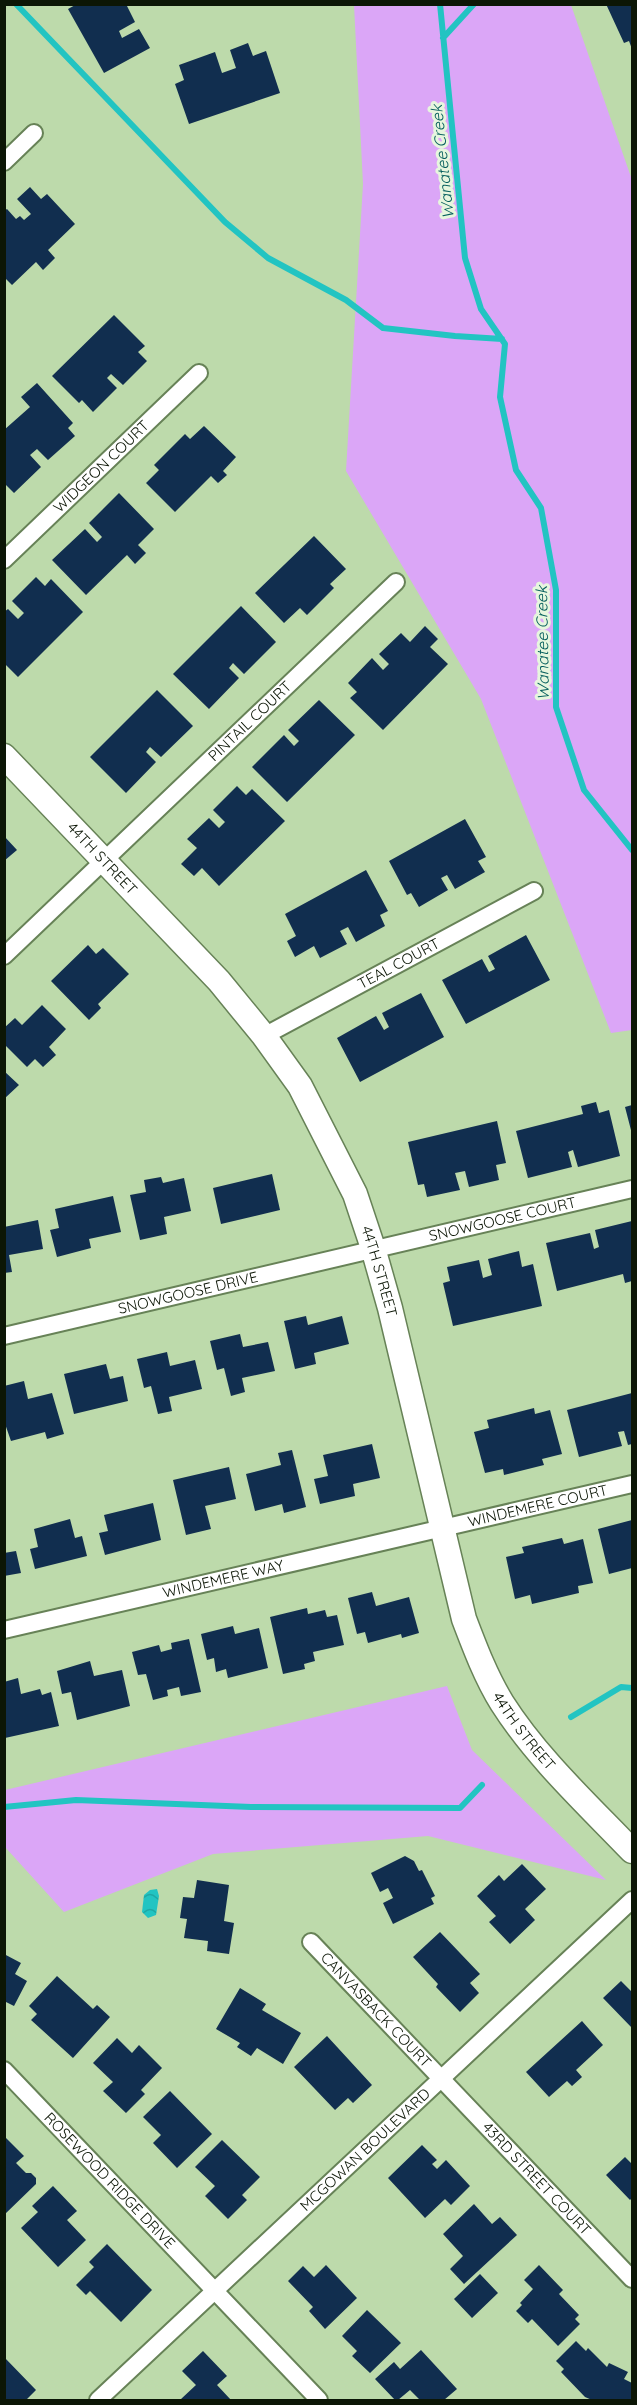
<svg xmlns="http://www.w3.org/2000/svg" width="637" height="2405" font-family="Quicksand,sans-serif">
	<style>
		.park { fill: #dba6f7 }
		.water { fill: url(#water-waves) }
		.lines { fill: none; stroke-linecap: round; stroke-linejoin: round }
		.stream { stroke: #22c4c2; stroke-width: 6 }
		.building { fill: #112e4f }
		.street-casing { stroke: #678257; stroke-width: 20 }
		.secondary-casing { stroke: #678257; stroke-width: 27 }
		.street { stroke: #fff; stroke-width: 16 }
		.secondary { stroke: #fff; stroke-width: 24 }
		.labels { text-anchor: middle; stroke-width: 6; stroke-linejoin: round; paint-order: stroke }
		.street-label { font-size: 15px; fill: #0c1606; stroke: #e7f6de }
		.water-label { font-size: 16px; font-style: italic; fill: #055e5d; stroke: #e7f6de }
	</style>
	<defs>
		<pattern id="water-waves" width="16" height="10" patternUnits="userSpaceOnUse" patternTransform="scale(1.5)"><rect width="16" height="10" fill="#22c4c2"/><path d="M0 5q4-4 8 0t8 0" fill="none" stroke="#1ea8a5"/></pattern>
	</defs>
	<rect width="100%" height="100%" fill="#bddaab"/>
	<!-- park -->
	<path class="park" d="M354 5H571L632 180V1030L611 1033 481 699 346 471 363 184Z
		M447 1686 472 1750 606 1880 428 1836 213 1854 64 1912 5 1847V1790Z"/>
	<!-- water -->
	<path class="water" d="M157 1889 159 1896 156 1915 148 1918 142 1912 144 1895 150 1890Z"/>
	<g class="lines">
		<!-- stream -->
		<path class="stream" d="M16 4 225 222 268 258 346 300 383 328 455 336 502 339
			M440 4 465 258 481 309 505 344 500 397 516 470 541 508 556 590V707L584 790 632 850
			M443 38 474 4
			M571 1717 621 1687 632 1688
			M4 1807 76 1800 251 1807 460 1808 482 1785"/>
	</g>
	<!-- building -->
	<path class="building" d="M77 4H126L135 22 119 31 122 38 139 29 150 48 104 73 68 9Z
		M606 4H632V49L629 41 624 43Z
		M248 43 253 56 266 51 280 93 189 124 175 84 184 80 179 65 215 52 222 73 236 68 230 50Z
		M30 187 41 199 47 194 75 224 48 250 55 258 43 270 36 262 12 285 4 277V211L7 209 16 219 20 216 24 220 31 214 17 199Z
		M114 315 145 346 138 352 147 361 123 385 111 374 107 378 117 388 93 412 82 400 79 403 52 376Z
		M37 383 73 423 68 428 75 436 48 460 37 449 30 455 41 467 14 493 6 485 4 486V430L30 407 21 397Z
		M204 426 236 457 223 471 227 475 218 483 211 476 175 512 146 483 159 470 154 465 185 434 190 439Z
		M119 493 154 529 138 545 146 553 135 564 127 555 86 595 52 560 85 529 97 542 102 537 89 523Z
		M314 536 346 569 330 584 334 588 307 615 300 608 284 623 255 593Z
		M36 577 45 586 51 579 83 612 18 677 4 663V612L8 609 18 619 24 613 12 601Z
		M241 606 276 642 244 674 233 663 229 668 239 678 209 709 173 674Z
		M425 626 438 639 430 647 448 664 383 730 350 698 357 692 348 683 372 658 383 670 389 664 379 654 401 633 410 642Z
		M157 690 193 726 161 757 150 747 146 752 156 762 126 793 90 757Z
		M319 700 355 735 287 802 252 767 284 735 294 746 299 741 288 730Z
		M237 786 246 795 252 789 285 821 219 886 202 868 194 876 181 864 197 848 187 839 209 818 219 828 225 822 213 810Z
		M465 819 486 857 478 861 485 872 455 889 447 875 441 878 448 890 419 907 411 893 407 895 389 861Z
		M4 836 17 850 4 861Z
		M366 870 388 911 380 915 385 926 356 942 348 927 340 931 347 944 320 958 314 946 295 957 287 941 296 936 285 914Z
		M526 935 550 980 466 1024 442 980 482 959 489 972 495 969 488 956Z
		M88 945 96 954 103 948 129 974 98 1004 101 1008 89 1020 51 981Z
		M421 993 444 1037 360 1082 337 1038 376 1016 384 1030 389 1027 382 1013Z
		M42 1005 66 1029 49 1047 56 1055 43 1067 35 1059 27 1067 4 1044V1028L15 1018 22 1025Z
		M4 1071 19 1085 4 1099Z
		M596 1102 599 1113 609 1110 620 1156 578 1167 573 1150 568 1152 572 1167 528 1178 516 1131 583 1114 581 1106Z
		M632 1105V1134L625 1107Z
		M497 1121 506 1163 496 1165 499 1180 469 1187 465 1171 455 1173 460 1190 427 1197 424 1184 418 1185 408 1142Z
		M272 1174 280 1210 221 1224 213 1188Z
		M161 1177 163 1183 184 1178 191 1211 164 1217 167 1234 140 1240 130 1195 146 1192 144 1180Z
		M113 1196 121 1232 89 1239 91 1248 57 1257 50 1230 59 1228 55 1209Z
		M38 1220 43 1249 9 1255 12 1272 4 1273V1227Z
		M632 1221V1281L625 1283 623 1274 557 1291 546 1243 590 1233 594 1249 599 1247 595 1230Z
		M519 1251 522 1267 533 1264 542 1306 453 1326 443 1283 450 1281 447 1267 479 1260 483 1278 492 1275 488 1259Z
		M306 1316 308 1325 342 1316 349 1344 314 1353 316 1364 295 1369 284 1321Z
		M240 1334 243 1347 268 1342 275 1371 242 1378 245 1392 231 1396 224 1368 217 1370 210 1341Z
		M167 1352 170 1366 195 1360 202 1389 169 1397 172 1411 158 1414 151 1386 144 1388 137 1359Z
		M106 1364 110 1379 123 1376 128 1401 74 1414 64 1374Z
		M24 1381 28 1399 52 1393 64 1434 47 1439 45 1432 11 1441 4 1421V1386Z
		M632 1393V1444L628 1445 624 1431 618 1432 622 1446 579 1457 567 1410Z
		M534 1408 535 1414 550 1410 562 1454 542 1459 544 1465 504 1475 503 1469 485 1473 474 1432 489 1428 487 1420Z
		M372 1444 380 1478 353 1484 355 1496 320 1504 314 1479 328 1476 323 1455Z
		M292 1450 306 1507 284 1513 282 1504 255 1511 246 1474 281 1465 278 1453Z
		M229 1467 236 1499 205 1506 211 1529 186 1535 173 1480Z
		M153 1503 161 1540 105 1555 99 1533 108 1531 104 1515Z
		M70 1519 75 1538 82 1536 87 1556 35 1569 30 1549 38 1547 34 1529Z
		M632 1520V1568L609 1574 598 1529Z
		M562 1538 564 1544 583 1539 593 1583 578 1586 579 1593 532 1604 530 1595 515 1599 506 1557 524 1553 522 1547Z
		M16 1551 21 1573 4 1576V1553Z
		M372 1592 376 1606 409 1597 419 1633 402 1638 401 1634 368 1643 365 1632 357 1634 348 1598Z
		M307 1608 308 1614 325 1610 327 1617 337 1615 344 1645 313 1652 315 1661 304 1664 305 1669 283 1674 270 1617Z
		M233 1626 235 1634 259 1628 268 1668 228 1678 226 1669 216 1672 214 1658 207 1660 201 1634Z
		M189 1639 201 1692 181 1696 179 1687 167 1690 168 1696 153 1700 146 1674 138 1675 132 1652 159 1645 161 1652 172 1649 171 1643Z
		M90 1661 94 1676 122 1670 130 1706 77 1720 71 1692 62 1694 57 1671Z
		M18 1678 21 1694 40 1689 42 1695 51 1692 59 1726 5 1738 4 1682Z
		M405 1856 414 1861 419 1871 422 1870 435 1896 431 1898 434 1904 393 1924 383 1903 393 1898 388 1888 380 1892 371 1873Z
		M522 1864 546 1889 525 1909 535 1920 510 1944 489 1922 496 1916 477 1896 499 1875 504 1881Z
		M197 1880 229 1885 224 1921 234 1923 229 1954 207 1951 208 1941 184 1938 187 1919 180 1918 183 1897 194 1898Z
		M440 1932 480 1974 470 1983 479 1993 460 2012 436 1987 438 1984 413 1957Z
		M4 1954 21 1963 15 1974 27 1981 14 2006 4 2001Z
		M57 1976 93 2009 97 2005 110 2017 73 2058 31 2020 37 2014 29 2006Z
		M621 1981 632 1992V2028L603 1998Z
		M240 1988 266 2004 262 2010 301 2033 283 2064 257 2048 251 2056 237 2047 240 2043 216 2029Z
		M582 2021 603 2045 576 2070 582 2077 572 2086 567 2081 549 2097 526 2072Z
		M327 2036 372 2085 353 2103 348 2098 335 2110 294 2067Z
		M117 2038 132 2053 139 2045 162 2068 141 2090 145 2094 126 2113 103 2091 113 2082 93 2063Z
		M170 2091 212 2134 177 2168 153 2143 161 2135 143 2117Z
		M4 2136 24 2156 16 2163 26 2173H31L36 2178V2184L4 2215Z
		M222 2140 260 2177 242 2195 247 2200 228 2219 205 2196 215 2186 195 2167Z
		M422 2145 437 2160 432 2164 437 2169 446 2160 470 2186 451 2205 445 2199 425 2218 388 2178Z
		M625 2157 632 2164V2198L630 2200 606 2175Z
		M53 2186 77 2211 67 2220 86 2240 58 2267 21 2228 38 2212 32 2206Z
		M474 2204 492 2224 500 2217 517 2235 464 2284 450 2269 463 2256 443 2234Z
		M107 2244 152 2290 121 2322 90 2291 86 2295 76 2285 94 2267 89 2262Z
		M326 2265 357 2298 325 2329 309 2311 313 2307 288 2281 303 2266 314 2277Z
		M539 2265 563 2290 559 2294 579 2315 575 2319 580 2324 558 2346 532 2319 528 2323 516 2311 522 2305 520 2303 533 2289 524 2280Z
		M480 2274 498 2293 472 2318 454 2299Z
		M367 2310 401 2343 370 2373 352 2356 357 2351 342 2336Z
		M576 2341 586 2351 588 2348 607 2367 609 2363 628 2372 624 2379 632 2383V2400H592L585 2397 561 2372 564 2369 556 2361Z
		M421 2350 457 2389 444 2400H420L410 2390 398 2400H395L375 2379 394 2362 400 2369Z
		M203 2351 227 2376 217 2385 231 2400 181 2399 196 2385 182 2371Z
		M4 2357 36 2390 26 2400H4Z"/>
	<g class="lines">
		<!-- street casing -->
		<g class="street-casing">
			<g id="street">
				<path d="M4 162 34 133"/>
				<path id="s1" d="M4 560 199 373"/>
				<path id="s2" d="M4 956 396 582"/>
				<path id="s3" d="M264 1036 534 891"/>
				<path id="s4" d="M4 1336 632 1189"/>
				<path id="s5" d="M4 1630 632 1484"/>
				<path id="s6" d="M311 1942 632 2279"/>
				<path id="s7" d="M4 2070 319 2400"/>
				<path id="s8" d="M98 2400 632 1900"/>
			</g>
		</g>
		<!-- secondary casing -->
		<g class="secondary-casing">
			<g id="secondary">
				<path id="s9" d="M4 756 219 981 264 1036 300 1086 355 1194 373 1248 390 1308 464 1619C475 1648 486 1677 502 1703 537 1758 587 1804 632 1851"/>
			</g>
		</g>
		<!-- street -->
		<use href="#street" class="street"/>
		<!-- secondary -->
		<use href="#secondary" class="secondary"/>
	</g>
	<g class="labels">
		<!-- street labels -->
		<g class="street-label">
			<text dy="5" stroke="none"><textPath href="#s1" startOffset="135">WIDGEON COURT</textPath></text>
			<text dy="5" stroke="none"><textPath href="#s2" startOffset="340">PINTAIL COURT</textPath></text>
			<text dy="5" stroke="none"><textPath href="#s9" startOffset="142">44TH STREET</textPath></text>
			<text dy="5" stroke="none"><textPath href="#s3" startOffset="153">TEAL COURT</textPath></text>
			<text dy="5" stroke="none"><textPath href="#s4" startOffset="512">SNOWGOOSE COURT</textPath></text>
			<text dy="5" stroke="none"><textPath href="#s9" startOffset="646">44TH STREET</textPath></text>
			<text dy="5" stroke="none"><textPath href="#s4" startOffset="189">SNOWGOOSE DRIVE</textPath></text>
			<text dy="5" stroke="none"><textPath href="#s5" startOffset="548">WINDEMERE COURT</textPath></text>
			<text dy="5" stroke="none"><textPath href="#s5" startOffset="225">WINDEMERE WAY</textPath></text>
			<text dy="5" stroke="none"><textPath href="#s9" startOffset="1132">44TH STREET</textPath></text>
			<text dy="5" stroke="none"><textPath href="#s6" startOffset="94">CANVASBACK COURT</textPath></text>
			<text dy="5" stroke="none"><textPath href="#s8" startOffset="366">MCGOWAN BOULEVARD</textPath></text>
			<text dy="5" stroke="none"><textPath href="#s6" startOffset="327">43RD STREET COURT</textPath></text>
			<text dy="5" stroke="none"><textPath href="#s7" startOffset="153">ROSEWOOD RIDGE DRIVE</textPath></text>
		</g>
		<!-- water labels -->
		<g class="water-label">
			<text transform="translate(442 162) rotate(-96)" y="6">Wanatee Creek</text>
			<text transform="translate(542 643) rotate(-91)" y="6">Wanatee Creek</text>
		</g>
	</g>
	<!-- border -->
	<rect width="637" height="2405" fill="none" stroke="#0c1606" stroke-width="12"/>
</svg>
